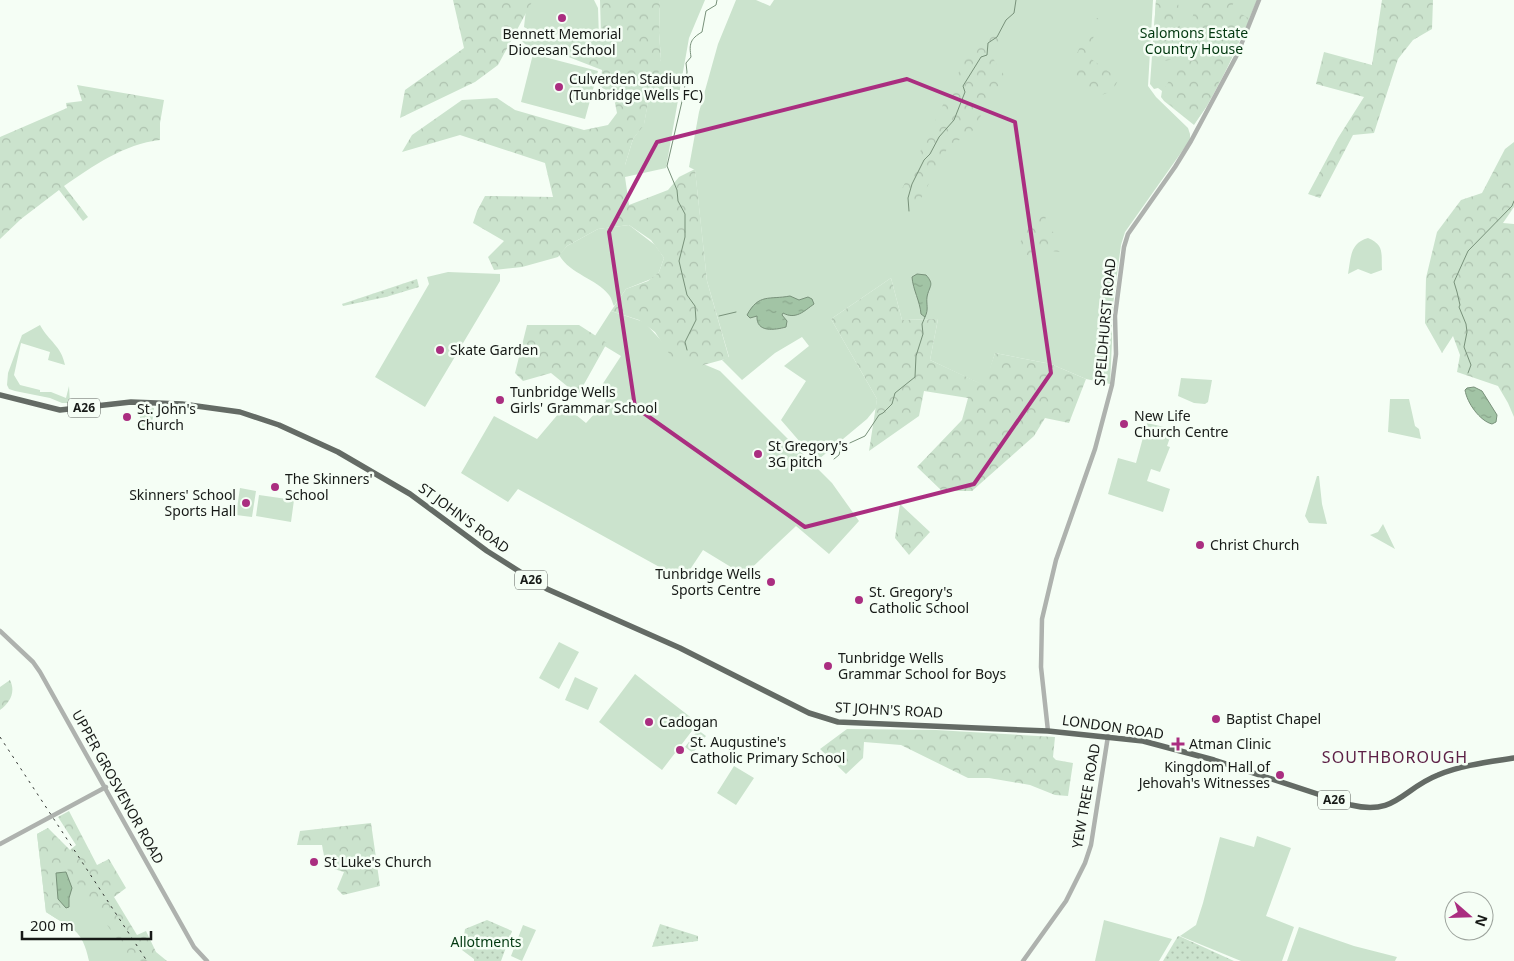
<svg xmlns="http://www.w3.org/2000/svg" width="1514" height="961" font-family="'Noto Sans',sans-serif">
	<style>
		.green { fill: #cbe3cd }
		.forest { fill: url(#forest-crowns) }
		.garden { fill: url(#garden-dots) }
		.water { fill: url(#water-ripples); stroke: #78917a }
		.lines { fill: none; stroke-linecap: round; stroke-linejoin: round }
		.stream { stroke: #78917a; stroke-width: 1 }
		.tertiary { stroke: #aeb2ae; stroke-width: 4.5 }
		.trunk { stroke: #646b65; stroke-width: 5.5 }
		.rail { stroke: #313431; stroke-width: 1; stroke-dasharray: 2.5 5; stroke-linecap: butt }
		.marked { fill: none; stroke: #aa2e80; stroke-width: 4; stroke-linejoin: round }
		.poi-dot { fill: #aa2e80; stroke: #f5fef5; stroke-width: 2 }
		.labels { text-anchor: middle; stroke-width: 5; stroke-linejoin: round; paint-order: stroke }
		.shield { fill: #f5fef5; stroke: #5a5e5a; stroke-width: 1 }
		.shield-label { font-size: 12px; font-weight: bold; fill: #171a17 }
		.park-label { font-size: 14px; fill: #023810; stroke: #f5fef5 }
		.poi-label { font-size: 14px; fill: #171a17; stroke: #f5fef5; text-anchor: start }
		.street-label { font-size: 14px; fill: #171a17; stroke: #f5fef5 }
		.quarter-label { font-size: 16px; letter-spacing: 1px; fill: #5d2046; stroke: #f5fef5 }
	</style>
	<defs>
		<pattern id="forest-crowns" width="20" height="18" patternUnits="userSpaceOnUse" patternTransform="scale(1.25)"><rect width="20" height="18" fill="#cbe3cd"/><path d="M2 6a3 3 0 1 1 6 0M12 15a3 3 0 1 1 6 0" fill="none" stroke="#aec2af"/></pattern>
		<pattern id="garden-dots" width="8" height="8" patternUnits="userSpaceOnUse" patternTransform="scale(1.25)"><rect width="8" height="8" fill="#cbe3cd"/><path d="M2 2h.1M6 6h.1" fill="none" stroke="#aec2af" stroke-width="1.8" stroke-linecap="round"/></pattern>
		<pattern id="water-ripples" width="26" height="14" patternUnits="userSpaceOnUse" patternTransform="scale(1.25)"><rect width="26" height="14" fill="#a2c4a5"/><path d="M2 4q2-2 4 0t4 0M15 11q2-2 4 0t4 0" fill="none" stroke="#8ba88d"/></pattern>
	</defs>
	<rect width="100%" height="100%" fill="#f5fef5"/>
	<!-- green -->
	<path class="green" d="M527 0H594L598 8 599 38 560 33 552 36 535 33 524 27Z
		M660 0H705L689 38 666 168 625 177V165L633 139 644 124 651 85 661 59 659 33Z
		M736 0H756L770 6 774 0H1153L1148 86 1156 97 1188 128 1190 134V140L1125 232 1121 245 1112 312V342L1110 384 1086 379 1051 364 995 353 985 386 930 360 938 319 902 320 891 278 831 319 877 399 876 408 867 419 819 459 807 450 781 420 806 381 784 366 809 346 802 337 775 353 742 380 722 360 729 357 707 281 695 170 689 167 699 112 718 44Z
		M1156 0H1257C1239 43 1221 87 1194 125L1164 101 1161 97 1162 91 1158 88 1154 89 1150 84Z
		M533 54 598 71 585 119 521 102Z
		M629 225 655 245 664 258 659 272 651 279 626 289 614 306C612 302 612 299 609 295 596 278 571 275 559 255L567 246 598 229Z
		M1368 238C1385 245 1381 254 1382 270L1371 274 1358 269 1348 274C1351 257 1350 243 1368 238Z
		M448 272 500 274V281L425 407 375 377 429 284 427 277Z
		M611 311 644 322 670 350 720 371 832 483 859 521 829 554 796 526 744 575 703 550 683 580 518 489 508 502 461 473 494 416 537 439 565 406 586 423 606 401 600 388 621 356 593 339Z
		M40 325C49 342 61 345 65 365L48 360 50 352 21 343 14 375 20 385 40 390V392H51L66 398 69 386 70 403H62L50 398 15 391 9 389 7 385 8 373 22 335Z
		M1181 378 1212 380 1208 402 1205 404 1194 403 1178 396Z
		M1390 399H1409L1415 426 1419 429 1421 439 1388 432Z
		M137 406 154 408 152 424 143 429Z
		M1147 423 1173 429 1167 446 1170 447 1160 472 1151 469 1147 481 1170 489 1163 512 1108 494 1118 458 1136 463Z
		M1317 476H1319L1322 504 1327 524 1309 523 1305 516Z
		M240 488 256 491 252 517 236 515Z
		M259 495 294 500 291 522 256 516Z
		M1383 524 1395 549 1370 535 1378 532Z
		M559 642 579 652 559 689 539 678Z
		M635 674 698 723 662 770 599 722Z
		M575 677 598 688 588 710 565 700Z
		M698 730 706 736 693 753 685 747Z
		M734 766 754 778 736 805 717 793Z
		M48 828 144 961H89C82 928 72 929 46 912L37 834Z
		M1257 836 1291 848 1266 916 1294 927 1282 961H1241L1180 936 1196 925 1203 903 1220 837 1254 847Z
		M1104 920 1172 939 1159 961H1095Z
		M523 925 536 930 522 961 511 956Z
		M1299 927 1354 946 1397 957 1395 961H1287Z"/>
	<!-- forest -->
	<path class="forest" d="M453 0H533L498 65 475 82 400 118 405 90 464 48Z
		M600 0H660L659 33 661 59 657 81 651 85 644 125 633 139 625 165V177L629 205 668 190 679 177 695 169 707 281 729 358 696 367 672 358 655 332 639 320 611 311 626 289 648 281 659 272 664 258 651 240 629 225 598 229 567 246 558 257 522 267 494 270 488 257 504 241 473 223 477 211 485 196 553 197 545 163 460 135 402 152 412 135 462 100 497 98 515 110 584 130 608 125 617 113 613 93 600 87 602 70 566 56 560 47 554 54C534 52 531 51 517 36L519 31 537 39H555L573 31 601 35Z
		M1156 0H1177L1179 8 1177 19 1181 30 1173 59 1161 62 1152 59Z
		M1197 0H1235L1231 8 1250 19 1207 106 1194 124 1164 100 1162 93 1177 67 1183 53Z
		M1382 0H1433L1432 29 1413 40 1398 59 1374 133 1353 135 1320 198 1308 194 1338 138 1364 97 1316 84 1324 52 1372 65Z
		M1093 18H1100L1087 56 1119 79 1112 91 1099 96 1087 95 1074 80V60Z
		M1006 32 992 57 1004 75 970 135 949 145 915 210 899 195 973 43Z
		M77 85 164 100 160 123V140C124 144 93 166 64 186L88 217 83 221 59 190 21 219 0 239V137L67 108 66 103 82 101Z
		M1514 142V207L1503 223 1514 224V417L1508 403 1498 386 1457 372 1460 355 1453 336 1442 353 1425 323 1426 278 1437 232 1461 200 1482 193 1505 149Z
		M1046 209 1045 229 1064 236 1060 252C1056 252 1051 250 1047 251 1036 254 1036 260 1023 253L1020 243 1034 212Z
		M891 278 902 320 938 319 930 360 984 385 995 353 1051 364 1086 379 1069 423 1045 418 1034 436 972 491H942L917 467 962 420 968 398 924 391 919 416 869 451 877 399 831 319Z
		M527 325H579L607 343 578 395 551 373 523 381 515 373Z
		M900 504 930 532 909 555 895 538Z
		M10 680C16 692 10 703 0 710V687Z
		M847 729 936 730 1055 737 1053 757 1056 760 1073 763 1068 796 1055 795 1030 785 989 778H968L901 745 864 742 863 758 846 774 820 749Z
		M69 811 97 865 109 859 126 888 114 897 137 935 146 931 156 952 167 961H133L107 925 93 902 82 890 67 869 60 867 51 869 56 900 64 912 60 921 46 912 37 834 48 828 70 850 76 845 58 817Z
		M371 823 380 886 343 895 337 889 344 872 334 869 325 861 322 845H297L300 831Z"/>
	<!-- garden -->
	<path class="garden" d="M417 279 419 287 386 297 343 306 342 304Z
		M487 920 512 931 501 961H474V959L462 950 465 929Z
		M660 924 698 936V941L652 947Z
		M1178 936H1179L1234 961H1163Z"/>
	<!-- water -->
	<path class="water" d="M917 274 926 275C935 285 929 286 927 297 926 304 929 309 925 317L921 314C920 301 913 290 912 277Z
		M790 296 799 300 808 297 812 299 814 304C804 311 796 320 783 313L782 315 787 321 786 327C775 330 756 333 757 316L750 318 747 315C759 293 769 300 790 296Z
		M1474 387 1482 391 1497 415 1496 422 1492 424C1480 421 1467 403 1465 390L1467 388Z
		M66 872 72 888 69 898V907L66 908 58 899 56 873Z"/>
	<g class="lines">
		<!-- stream -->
		<path class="stream" d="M909 211 908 198 912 184 924 160 930 154 939 137 954 120 965 92 963 86 981 57 987 55 988 43 997 37 1006 20 1014 13 1016 0
			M719 316 736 312
			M687 350 685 342 696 320 695 306 687 295 679 261 685 237V214L678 201 677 190 667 166 683 97 687 72 686 63 691 57C689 44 690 39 702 32L706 11 716 5 717 0
			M1468 373 1471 365 1464 347 1467 332 1466 324 1459 307 1460 305 1457 292 1454 282 1468 251 1512 206 1514 201
			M834 459 839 455 841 447 865 436 879 415 883 413 892 404 895 393 915 377 916 356 923 334 922 324 925 317"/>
		<!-- tertiary -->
		<path class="tertiary" d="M0 631 33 662 40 672 194 947 207 961
			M1048 731 1041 667 1042 619 1056 560 1095 449 1112 385 1116 354 1115 316 1124 247 1128 234 1175 167 1191 141 1237 55 1259 0
			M0 844 106 787
			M1023 961 1066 901 1085 863 1091 845 1108 736"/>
		<!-- trunk -->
		<path class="trunk" d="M0 395 60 410 131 402 182 404 240 412 279 425 338 452 410 494 487 551 547 589 680 648 809 713 838 722 1048 731 1143 741 1214 760 1351 805C1396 816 1402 789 1438 775 1462 765 1489 762 1514 758"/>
		<!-- rail -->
		<path class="rail" d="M0 737 147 961"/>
	</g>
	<!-- marked area -->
	<path class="marked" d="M907 79 1015 122 1051 373 974 484 805 527 635 407 609 232 657 142Z"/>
	<!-- markers -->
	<g class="poi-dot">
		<circle cx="562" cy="18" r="5"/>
		<circle cx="559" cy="87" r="5"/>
		<circle cx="440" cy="350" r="5"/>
		<circle cx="500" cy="400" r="5"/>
		<circle cx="127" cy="417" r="5"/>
		<circle cx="1124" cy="424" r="5"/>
		<circle cx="758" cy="454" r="5"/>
		<circle cx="275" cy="487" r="5"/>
		<circle cx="246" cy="503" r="5"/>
		<circle cx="1200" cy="545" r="5"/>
		<circle cx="771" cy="582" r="5"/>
		<circle cx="859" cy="600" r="5"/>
		<circle cx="828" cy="666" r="5"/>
		<circle cx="1216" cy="719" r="5"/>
		<circle cx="649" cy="722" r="5"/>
		<path d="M1175.5 736.5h5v5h5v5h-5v5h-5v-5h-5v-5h5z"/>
		<circle cx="680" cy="750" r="5"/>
		<circle cx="1280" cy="775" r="5"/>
		<circle cx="314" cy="862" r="5"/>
	</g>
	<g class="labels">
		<!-- shield labels -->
		<g class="shield">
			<rect x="68" y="398.5" width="32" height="19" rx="4"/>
			<rect x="515" y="570.5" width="32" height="19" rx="4"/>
			<rect x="1318" y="790.5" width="32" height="19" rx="4"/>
		</g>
		<g class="shield-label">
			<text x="84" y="412">A26</text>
			<text x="531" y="584">A26</text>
			<text x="1334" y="804">A26</text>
		</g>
		<!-- park labels -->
		<g class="park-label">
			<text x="1194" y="38">Salomons Estate<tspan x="1194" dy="16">Country House</tspan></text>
			<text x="486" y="947">Allotments</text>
		</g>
		<!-- poi labels -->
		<g class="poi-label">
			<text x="562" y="39" text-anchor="middle">Bennett Memorial<tspan x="562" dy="16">Diocesan School</tspan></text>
			<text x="569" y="84">Culverden Stadium<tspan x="569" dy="16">(Tunbridge Wells FC)</tspan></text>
			<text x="450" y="355">Skate Garden</text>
			<text x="510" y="397">Tunbridge Wells<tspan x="510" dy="16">Girls' Grammar School</tspan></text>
			<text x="137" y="414">St. John's<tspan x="137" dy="16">Church</tspan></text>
			<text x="1134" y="421">New Life<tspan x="1134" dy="16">Church Centre</tspan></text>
			<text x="768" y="451">St Gregory's<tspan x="768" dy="16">3G pitch</tspan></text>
			<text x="285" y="484">The Skinners'<tspan x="285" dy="16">School</tspan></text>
			<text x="236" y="500" text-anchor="end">Skinners' School<tspan x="236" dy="16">Sports Hall</tspan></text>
			<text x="1210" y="550">Christ Church</text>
			<text x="761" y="579" text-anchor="end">Tunbridge Wells<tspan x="761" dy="16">Sports Centre</tspan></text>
			<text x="869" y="597">St. Gregory's<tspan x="869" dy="16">Catholic School</tspan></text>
			<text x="838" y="663">Tunbridge Wells<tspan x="838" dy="16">Grammar School for Boys</tspan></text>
			<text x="1226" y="724">Baptist Chapel</text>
			<text x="659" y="727">Cadogan</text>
			<text x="690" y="747">St. Augustine's<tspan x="690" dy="16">Catholic Primary School</tspan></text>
			<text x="1189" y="749">Atman Clinic</text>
			<text x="1270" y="772" text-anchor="end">Kingdom Hall of<tspan x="1270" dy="16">Jehovah's Witnesses</tspan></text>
			<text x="324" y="867">St Luke's Church</text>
		</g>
		<!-- street labels -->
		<g class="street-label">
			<text transform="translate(1105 322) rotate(-85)" y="5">SPELDHURST ROAD</text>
			<text transform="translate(464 518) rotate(36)" y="5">ST JOHN'S ROAD</text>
			<text transform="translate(889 710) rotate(3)" y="5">ST JOHN'S ROAD</text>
			<text transform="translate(1113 727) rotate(8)" y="5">LONDON ROAD</text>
			<text transform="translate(118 787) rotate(61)" y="5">UPPER GROSVENOR ROAD</text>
			<text transform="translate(1086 796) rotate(-80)" y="5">YEW TREE ROAD</text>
		</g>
		<!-- quarter labels -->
		<g class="quarter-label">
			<text x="1395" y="763">SOUTHBOROUGH</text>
		</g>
	</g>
	<!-- north arrow -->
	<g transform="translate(1469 916) rotate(110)"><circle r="24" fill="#f5fef5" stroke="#9ca39c"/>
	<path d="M0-4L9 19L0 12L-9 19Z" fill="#aa2e80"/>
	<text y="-8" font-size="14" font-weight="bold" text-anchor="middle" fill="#171a17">N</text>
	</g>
	<!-- scale -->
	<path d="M22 931v8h129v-8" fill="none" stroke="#171a17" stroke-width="2.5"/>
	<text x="30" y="931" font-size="15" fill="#171a17" stroke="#f5fef5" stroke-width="4" paint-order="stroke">200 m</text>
</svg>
